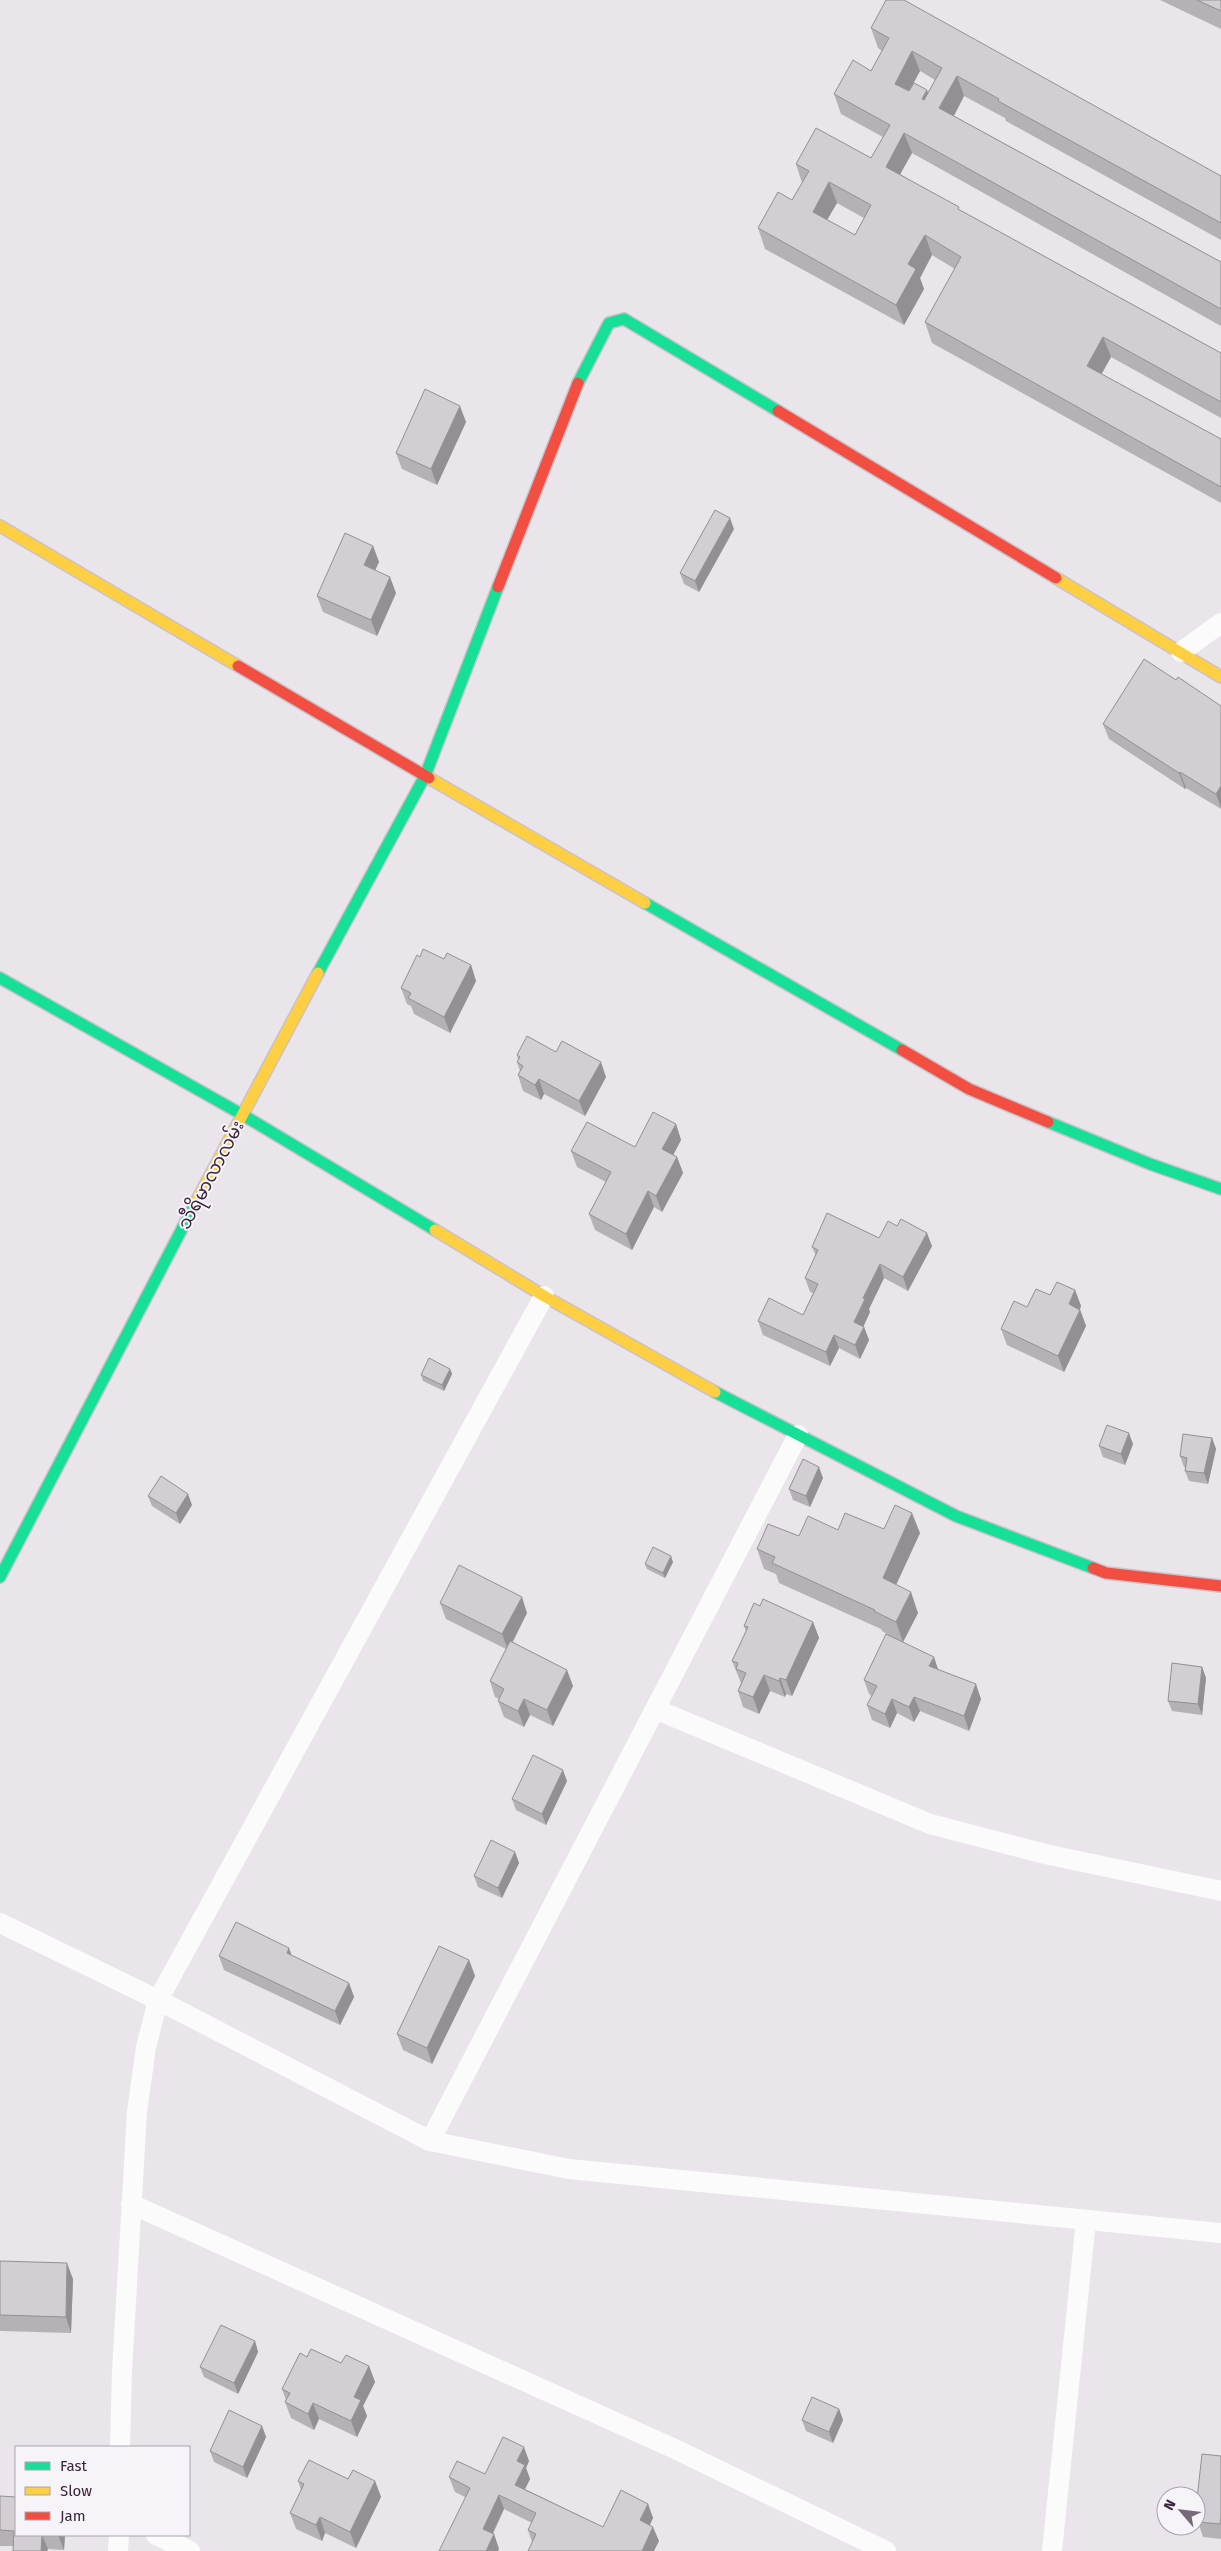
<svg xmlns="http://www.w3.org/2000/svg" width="1221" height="2551" font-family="'Fira Sans','Noto Sans Myanmar',sans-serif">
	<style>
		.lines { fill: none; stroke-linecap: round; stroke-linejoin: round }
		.fast-casing { stroke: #c8c2c9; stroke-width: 14 }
		.slow-casing { stroke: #c8c2c9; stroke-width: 14 }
		.jam-casing { stroke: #c8c2c9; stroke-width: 14 }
		.street { stroke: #fcfbfc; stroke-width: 20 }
		.fast { stroke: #16e098; stroke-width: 11 }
		.slow { stroke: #ffcf43; stroke-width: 11 }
		.jam { stroke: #f24e42; stroke-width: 11 }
		.wall { fill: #b5b1b5; fill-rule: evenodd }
		.shaded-wall { fill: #939094 }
		.building { fill: #d2ced3; stroke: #939094; fill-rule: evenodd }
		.labels { text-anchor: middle; stroke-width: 4; stroke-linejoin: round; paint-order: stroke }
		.street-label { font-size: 18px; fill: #3a243c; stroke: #f7f4f9 }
	</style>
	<rect width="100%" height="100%" fill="#e9e5ea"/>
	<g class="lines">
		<!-- fast casing -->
		<g class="fast-casing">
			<path id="fast" d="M578 383 609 323 624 319 778 411
				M645 903 902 1050
				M318 973 425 776 498 587
				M0 978 243 1115 435 1230
				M1048 1122 1150 1164 1221 1189
				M715 1392 956 1516 1093 1568
				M0 1577 195 1204"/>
		</g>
		<!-- slow casing -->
		<g class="slow-casing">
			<path id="slow" d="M0 526 238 666
				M1056 578 1221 677
				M429 778 645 903
				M195 1204 318 973
				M435 1230 544 1296 715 1392"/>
		</g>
		<!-- jam casing -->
		<g class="jam-casing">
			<path id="jam" d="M778 411 1056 578
				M498 587 578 383
				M238 666 429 778
				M902 1050 969 1089 1048 1122
				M1093 1568 1106 1573 1221 1586"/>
		</g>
		<!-- street -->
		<path class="street" d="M1181 652 1221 623
			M655 1709 930 1824 1045 1854 1221 1891
			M0 1923 158 2000 430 2141 569 2169 1221 2233
			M430 2141 798 1435
			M131 2204 675 2449 886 2551
			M120 2447 122 2371 137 2112 146 2047 158 2000 544 1296
			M156 2535 190 2551
			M118 2551 119 2535
			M1052 2551 1086 2220"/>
		<!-- fast -->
		<use href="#fast" class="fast"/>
		<!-- slow -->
		<use href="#slow" class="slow"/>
		<!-- jam -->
		<use href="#jam" class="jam"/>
	</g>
	<!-- wall -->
	<path class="wall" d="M1160 0H1221V29Z
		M871 28 1221 176V240L1006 121 1005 118 964 96 954 116 1221 262V326L912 153 900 174 961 211 1221 353V418L1111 357 1101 374 1221 439V503L932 343 925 322 955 269 932 255 920 278 924 289 904 325 765 249 758 228 792 200 802 183 796 164 871 158 883 137 841 114 834 94 871 71 882 51 878 48ZM920 71 935 80 928 93 927 90H910ZM837 203 864 218 855 235 827 220Z
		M466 422 437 485 402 469 396 453Z
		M734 529 699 592 684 584 680 573Z
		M373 546 379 562 375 570 396 593 377 636 323 612 317 596Z
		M1176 680 1221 706V809L1186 788 1185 789 1109 739 1103 724Z
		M420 957 444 959 471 965 476 981 450 1033 414 1014 411 1006 407 1004 401 988Z
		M556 1052 606 1077 585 1116 544 1094 541 1100 523 1091 518 1075 520 1071 517 1062 518 1060 517 1055Z
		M676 1124 681 1140 673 1155 677 1157 683 1173 662 1212 654 1207 632 1250 595 1230 589 1214 606 1182 577 1167 571 1151 635 1147Z
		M879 1238 932 1246 908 1291 884 1278 869 1309 870 1312 863 1327H864L869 1340 860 1359 839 1348 830 1366 763 1335 758 1321 803 1315 813 1293 810 1292 805 1278 816 1256 812 1247Z
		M1075 1290 1081 1306 1080 1309 1086 1326 1064 1372 1007 1345 1001 1329 1027 1307 1050 1295Z
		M450 1369 452 1374 444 1391 423 1381 421 1375Z
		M1212 1438 1216 1449 1208 1484 1189 1481 1185 1471 1186 1468 1184 1467 1180 1456Z
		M1133 1444 1125 1465 1103 1457 1099 1446Z
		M823 1478 810 1507 793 1500 789 1489Z
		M148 1496 192 1505 180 1524 152 1506Z
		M884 1529 920 1533 896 1585 918 1613 903 1642 938 1669 981 1699 969 1731 920 1711 914 1722 897 1713 890 1728 872 1720 867 1705 872 1696 869 1694 864 1680 887 1634 882 1631 881 1629 779 1583 776 1574 764 1569 757 1549 799 1536 838 1530Z
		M673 1562 665 1578 647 1569 645 1564Z
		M440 1603 527 1613 513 1642 573 1686 553 1726 530 1715 524 1727 504 1717 498 1701 499 1699 495 1697 490 1681 506 1649 446 1619Z
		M760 1606 813 1622 819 1638 792 1696 786 1694 785 1697 770 1691 759 1714 743 1707 738 1691 741 1683 732 1661 746 1631 744 1626Z
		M1202 1667 1206 1678 1202 1715 1172 1711 1168 1701Z
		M567 1781 546 1825 516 1810 512 1799Z
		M515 1852 519 1863 502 1898 478 1887 474 1876Z
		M219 1956 349 1983 354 1997 340 2025 224 1970Z
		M469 1960 475 1976 432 2064 403 2050 397 2034Z
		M0 2261 73 2279 71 2333 0 2331Z
		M255 2341 258 2352 238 2394 204 2377 200 2367Z
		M307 2357 341 2363 369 2366 375 2382 363 2406 367 2416 357 2437 319 2419 314 2430 291 2418 285 2402 286 2400 282 2389Z
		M839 2409 843 2420 833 2443 806 2431 802 2420Z
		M262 2426 266 2437 247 2478 214 2462 210 2451Z
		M1221 2456V2539L1203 2537 1198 2522V2513L1196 2508Z
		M529 2461 526 2468 530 2479 525 2489 603 2527 648 2504 653 2518 650 2525 659 2541 532 2542 528 2530 532 2523 504 2509 493 2534H494L499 2549 465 2497 455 2492 449 2477 485 2474Z
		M348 2479 375 2481 381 2497 356 2548 325 2533 322 2541 296 2529 290 2513 301 2490 298 2481Z
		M0 2496 16 2535H65L64 2550 48 2549 47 2551H13V2546H0Z"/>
	<!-- shaded-wall -->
	<path class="shaded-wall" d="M912 51 920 71 902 104 895 84Z
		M957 76 964 96 947 129 939 108Z
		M927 90 934 110 922 99Z
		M904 133 912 153 893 187 886 167Z
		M829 182 837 203 820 232 813 212Z
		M925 235 932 255 920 278 924 289 904 325 896 305 908 264Z
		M1103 337 1111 357 1095 386 1087 366Z
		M460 406 466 422 437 485 431 469Z
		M730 518 734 529 699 592 695 581Z
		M373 546 379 562 370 581 364 565Z
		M390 577 396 593 377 636 371 620Z
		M1180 772 1186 788 1185 789 1179 773Z
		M1221 786V808L1216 794Z
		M471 965 476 981 450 1033 444 1017Z
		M601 1062 606 1077 585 1116 579 1101Z
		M539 1079 544 1094 541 1100 535 1085Z
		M676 1124 681 1140 668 1165 662 1149Z
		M677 1157 683 1173 662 1212 656 1196Z
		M648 1191 654 1207 632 1250 626 1234Z
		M927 1233 932 1246 908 1291 903 1277Z
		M880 1264 884 1278 869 1309 870 1312 859 1336 854 1322 863 1298Z
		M1075 1290 1081 1306 1075 1320 1069 1304Z
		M1080 1310 1086 1326 1064 1372 1058 1356Z
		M864 1327 869 1340 860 1359 855 1345Z
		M834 1335 839 1348 830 1366 826 1352Z
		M450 1369 452 1374 444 1391 442 1385Z
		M1129 1433 1133 1444 1125 1465 1121 1454Z
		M1212 1438 1216 1449 1208 1484 1204 1473Z
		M819 1467 823 1478 810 1507 806 1496Z
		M188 1494 192 1505 180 1524 176 1513Z
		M912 1513 920 1533 890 1598 883 1578Z
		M671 1556 673 1562 665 1578 663 1573Z
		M911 1592 918 1613 903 1642 896 1622Z
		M522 1597 527 1613 508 1650 502 1634Z
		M813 1622 819 1638 792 1696 786 1680Z
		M934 1657 939 1672 929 1666Z
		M1202 1667 1206 1678 1202 1715 1198 1704Z
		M567 1670 573 1686 553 1726 547 1710Z
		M764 1675 770 1691 759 1714 753 1697Z
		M780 1678 786 1694 785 1697 779 1681Z
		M976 1684 981 1699 969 1731 964 1716Z
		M914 1697 920 1711 914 1722 909 1707Z
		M524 1699 530 1715 524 1727 518 1711Z
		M892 1699 897 1713 890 1728 885 1714Z
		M563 1770 567 1781 546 1825 542 1814Z
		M515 1852 519 1863 502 1898 498 1888Z
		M289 1948 294 1962 287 1953Z
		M469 1960 475 1976 432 2064 427 2048Z
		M349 1983 354 1997 340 2025 335 2011Z
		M67 2263 73 2279 71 2333 66 2317Z
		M255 2341 258 2352 238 2394 234 2383Z
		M369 2366 375 2382 363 2406 367 2416 357 2437 351 2421 354 2397Z
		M313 2403 319 2419 314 2430 308 2414Z
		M839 2409 843 2420 833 2443 829 2432Z
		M262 2426 266 2437 247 2478 243 2467Z
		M524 2447 529 2461 526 2468 530 2479 520 2499 515 2485 517 2461Z
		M375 2481 381 2497 356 2548 350 2532Z
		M499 2495 504 2509 488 2543 483 2529Z
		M648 2504 653 2518 645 2535 640 2520Z
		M320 2517 325 2533 322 2541 316 2525Z
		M653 2527 659 2541 654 2551H642Z
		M494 2534 499 2549 498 2551H486Z
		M42 2535 48 2549 47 2551H41Z
		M58 2535H65L64 2550Z"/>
	<!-- building -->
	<path class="building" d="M886 0H904L1221 176V223L998 101 999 99 957 76 939 108 1221 262V309L904 133 886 167 959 207 958 209 1221 353V402L1103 337 1087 366 1221 439V487L925 322 961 257 925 235 908 264 916 269 896 305 758 228 778 192 792 200 809 171 796 164 816 128 871 158 890 125 834 94 853 60 871 71 889 38 871 28ZM912 51 942 68 924 100 922 99 927 90 914 83 909 91 895 84ZM829 182 871 205 855 235 813 212Z
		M1197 0H1221V11Z
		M425 389 460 406 431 469 396 453Z
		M715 510 730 518 695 581 680 573Z
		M345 533 373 546 364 565 390 577 371 620 317 596Z
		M1144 659 1176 680 1178 677 1221 706V786L1216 794 1180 772 1179 773 1103 724Z
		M423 949 444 959 447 953 471 965 444 1017 408 998 411 993 401 988 417 955 420 957Z
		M527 1036 556 1052 562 1041 601 1062 579 1101 539 1079 535 1085 518 1075 523 1066 517 1062 520 1057 517 1055Z
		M653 1112 676 1124 662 1149 677 1157 656 1196 648 1191 626 1234 589 1214 611 1172 571 1151 587 1122 635 1147Z
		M827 1213 879 1238 888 1221 897 1226 901 1219 927 1233 903 1277 880 1264 863 1298 865 1299 854 1322 864 1327 855 1345 834 1335 826 1352 758 1321 769 1298 803 1315 818 1284 805 1278 818 1250 812 1247Z
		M1057 1282 1075 1290 1069 1304 1080 1310 1058 1356 1001 1329 1014 1301 1027 1307 1036 1289 1050 1295Z
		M429 1358 450 1369 442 1385 421 1375Z
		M1107 1425 1129 1433 1121 1454 1099 1446Z
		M1183 1434 1212 1438 1204 1473 1185 1471 1187 1458 1180 1456Z
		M803 1459 819 1467 806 1496 789 1489Z
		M161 1476 188 1494 176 1513 148 1496Z
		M895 1505 912 1513 883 1578 911 1592 896 1622 874 1611 875 1610 772 1563 775 1557 757 1549 768 1524 799 1536 808 1516 838 1530 845 1513 884 1529Z
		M653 1547 671 1556 663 1573 645 1564Z
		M459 1565 522 1597 502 1634 440 1603Z
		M763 1599 813 1622 786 1680 780 1678 779 1681 764 1675 753 1697 738 1691 746 1673 736 1669 738 1663 732 1661 748 1627 744 1626 754 1603 760 1606Z
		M886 1634 934 1657 929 1666 976 1684 964 1716 914 1697 909 1707 892 1699 885 1714 867 1705 877 1686 864 1680Z
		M510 1641 567 1670 547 1710 524 1699 518 1711 498 1701 504 1689 490 1681Z
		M1172 1663 1202 1667 1198 1704 1168 1701Z
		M533 1755 563 1770 542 1814 512 1799Z
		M491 1840 515 1852 498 1888 474 1876Z
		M236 1922 289 1948 287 1953 349 1983 335 2011 219 1956Z
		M439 1946 469 1960 427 2048 397 2034Z
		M0 2261 67 2263 66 2317 0 2315Z
		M221 2325 255 2341 234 2383 200 2367Z
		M311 2349 341 2363 346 2355 369 2366 354 2397 361 2400 351 2421 313 2403 308 2414 285 2402 290 2393 282 2389 300 2353 307 2357Z
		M812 2397 839 2409 829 2432 802 2420Z
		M229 2410 262 2426 243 2467 210 2451Z
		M503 2437 524 2447 517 2461 525 2465 515 2485 603 2527 621 2490 648 2504 640 2520 653 2527 642 2551H528L536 2534 528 2530 536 2513 499 2495 483 2529 494 2534 486 2551H439L470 2488 449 2477 457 2461 485 2474Z
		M1202 2454 1221 2456V2518L1220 2524 1198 2522 1199 2508H1196Z
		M309 2460 348 2479 353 2470 375 2481 350 2532 320 2517 316 2525 290 2513 304 2484 298 2481Z
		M0 2496 16 2497V2535H42L41 2551H13L14 2531 0 2530Z"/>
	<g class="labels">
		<!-- street labels -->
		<g class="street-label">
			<text transform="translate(211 1175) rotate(-62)" y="6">သီရိမာလာလမ်း</text>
		</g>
	</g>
	<!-- legend -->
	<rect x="15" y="2446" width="175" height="90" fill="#f7f4f9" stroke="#aba1ad"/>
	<rect x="25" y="2462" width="25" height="8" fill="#16e098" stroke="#aba1ad"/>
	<text x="60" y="2471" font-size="15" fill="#3a243c">Fast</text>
	<rect x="25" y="2487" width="25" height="8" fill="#ffcf43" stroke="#aba1ad"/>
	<text x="60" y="2496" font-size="15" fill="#3a243c">Slow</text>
	<rect x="25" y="2512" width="25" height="8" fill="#f24e42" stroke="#aba1ad"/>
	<text x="60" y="2521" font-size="15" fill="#3a243c">Jam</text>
	<!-- north arrow -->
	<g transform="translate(1181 2511) rotate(298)"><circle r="24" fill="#f7f4f9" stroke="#aba1ad"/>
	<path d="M0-4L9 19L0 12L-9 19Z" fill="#776879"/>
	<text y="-8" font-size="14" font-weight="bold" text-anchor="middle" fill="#3a243c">N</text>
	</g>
</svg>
